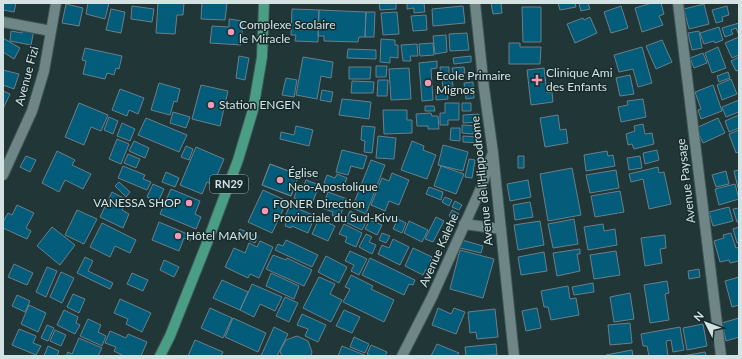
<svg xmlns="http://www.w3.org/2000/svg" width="742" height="359" font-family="Lato,sans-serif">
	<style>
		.building { fill: #025c7a; stroke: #6b7f89 }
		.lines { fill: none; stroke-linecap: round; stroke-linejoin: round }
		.minor-casing { stroke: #415555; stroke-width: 12 }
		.tertiary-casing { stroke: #415555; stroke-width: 12 }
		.primary-casing { stroke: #415555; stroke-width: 12 }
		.minor { stroke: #6e8686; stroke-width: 10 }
		.tertiary { stroke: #6e8686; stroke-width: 10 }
		.primary { stroke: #499e84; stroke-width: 10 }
		.poi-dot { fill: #f09ab6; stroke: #172c2d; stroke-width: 1.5 }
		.labels { text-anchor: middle; stroke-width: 3; stroke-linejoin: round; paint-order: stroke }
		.shield { fill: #172c2d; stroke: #9cabac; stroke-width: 1 }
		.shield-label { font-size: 11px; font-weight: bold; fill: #d5e2e2 }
		.poi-label { font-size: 12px; fill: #d5e2e2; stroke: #172c2d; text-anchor: start }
		.street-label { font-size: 12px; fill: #d5e2e2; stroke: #172c2d }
	</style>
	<rect width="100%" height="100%" fill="#203637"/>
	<!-- building -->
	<path class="building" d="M3 3H16L14 12 3 10Z
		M88 3H109L105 19 86 14Z
		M158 3H184L183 15H177L175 34 156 33Z
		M202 3H227L225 20 201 19Z
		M379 3H396V9L380 10Z
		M407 3H424L425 12 414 13V8L407 9Z
		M491 3H501L502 13 493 14Z
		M558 3H575L576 7 560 10Z
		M584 3H588L590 9 581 11 579 4Z
		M652 3H661L664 14 659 16 663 25 642 32 635 8Z
		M66 4 83 8 79 26 62 23Z
		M704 4 709 24 689 29 684 9Z
		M132 6 154 9 152 22 131 19Z
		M463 6 465 23 433 26 432 9Z
		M621 6 628 28 611 33 604 12Z
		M727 6 729 15 722 17 723 21 716 23 712 10Z
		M522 7H541V42H523Z
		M111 9 125 12 121 33 106 30Z
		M292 9 319 10 318 42 295 41 296 35H291Z
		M319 10 366 12 365 37H359L358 42 324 41V36H318Z
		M366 12H375L374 37H365Z
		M397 12 399 34 383 35 381 13Z
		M426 15 427 30 413 31 411 16Z
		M590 17 597 33 575 43 567 24 583 18 584 20Z
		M229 19 243 21 241 45 210 43 212 26 229 27Z
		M739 23V33H738L736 28 731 30 733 34 725 37 722 28Z
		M719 27 723 40 715 43 714 41 704 44 700 33Z
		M23 28 34 30 31 45 10 41 11 31 22 33Z
		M699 31 702 48 692 50 688 33Z
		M467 33 469 50 450 51 449 34Z
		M446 35 447 52 435 54 433 36Z
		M739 37V55L732 58 725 43Z
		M3 38 20 48 14 59 3 52Z
		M381 39 395 40V45H398V58L390 57V63L380 62Z
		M662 40 672 62 656 69 646 46Z
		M433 43 434 55 420 56 419 44Z
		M509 43H520V47H541L540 64H509Z
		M417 44 418 56H410L411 61H403L401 45Z
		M642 47 652 83 638 87 633 69 619 72 614 55Z
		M718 47 726 68 712 73 705 53Z
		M85 48 122 56 119 69 116 68 114 75 107 73 105 79 83 74 86 61 82 60Z
		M348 49 376 50V59L347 58Z
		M703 53 707 63 694 68 690 58Z
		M239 56 249 58 245 80 236 78Z
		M471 56V62L454 64 453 58Z
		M303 57 333 62 331 78 321 76 317 99 296 95Z
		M739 57V70L736 71 731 61Z
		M437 61V68L431 69 433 100 422 101 419 63Z
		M376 66H387L386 77H376Z
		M349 67H371L370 79H349Z
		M440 67H449V75L441 76Z
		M464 67 465 73 453 74 452 68Z
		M409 68 411 99 391 100 389 69Z
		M544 68 547 93 552 92 553 102 531 105 527 70Z
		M3 70 19 74 14 89 3 85Z
		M728 72 730 78 719 82 717 76Z
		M630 75 634 94 620 96 616 78Z
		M452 77 453 87 443 88 442 78Z
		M286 78 297 80 294 97 282 95Z
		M731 79 737 94 722 100 717 85Z
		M378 80H388L387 96H377Z
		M352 81 374 82 373 93H351Z
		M473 82 474 98 466 99 464 83Z
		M159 83 180 89 177 102 174 101 170 115 151 110Z
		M201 85 228 91 220 126 192 119Z
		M713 85 722 111 701 119 698 110 701 109 695 92Z
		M120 89 144 98 138 114 129 110 127 116 112 110Z
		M436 89H440V91L447 90 448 99 436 100Z
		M322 90 333 92 331 102 320 100Z
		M3 91 10 94 3 109Z
		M342 99 371 102 369 119 339 115Z
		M643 99 646 117 621 122 618 107 628 105 627 101Z
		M739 100V112L726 117 722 107Z
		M79 103 108 115 101 131 91 127 84 145 65 137Z
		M445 103H459V120H448V125H440V113H445Z
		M462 103H471V111H462Z
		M425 106H434L435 111H425Z
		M383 110H407V120H412V133L384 134Z
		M173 112 190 117 186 128 170 123Z
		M431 113 432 116H438L439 129H428V126H417L416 114Z
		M479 114V122L463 123V115Z
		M558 115 560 130 566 129 568 143 545 147 540 118Z
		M739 115V128L729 132 725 121Z
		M109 117 118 121 113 134 104 130Z
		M146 118 187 135 179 152 138 135Z
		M718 118 725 133 703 143 696 128Z
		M122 123 135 129 130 141 117 136Z
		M643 124 645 134 652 133 654 144 634 149 632 144 628 145 626 134 635 131 634 126Z
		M462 125 480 126V130H474L473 134 462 133Z
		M296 126 313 130 309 146 280 139 281 132 294 135Z
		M362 126 375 127 372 153 364 152 365 141 361 140Z
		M451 128H460V141L450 140Z
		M739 130V152L736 153 729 134Z
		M378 136 396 138 394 159 376 158Z
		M463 136 479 137V143L463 142Z
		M117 139 129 144 121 164 109 159Z
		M134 141 149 148 145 158 129 151Z
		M412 141 424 146 423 150 436 155 427 179 401 170Z
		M443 145 468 152 463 171 438 165Z
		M186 146 193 149 189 160 181 157Z
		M196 147 224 159 213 185 207 182 202 194 180 185Z
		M342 150 367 156 363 169 351 166 348 175 336 172Z
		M657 150 659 160 645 164 643 153Z
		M57 151 75 160 72 165 91 174 83 189 65 180 59 192 42 183Z
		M607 151 608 156 613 155 615 166 586 171 584 155Z
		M128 154 140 159 136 168 124 163Z
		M26 156 36 160 30 172 20 167Z
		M518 156H524V168H518Z
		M640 156 642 168 629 170 627 158Z
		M469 159 475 160 472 178 465 177Z
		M371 160 385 165 366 214 352 208Z
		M270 164 299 175 291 196 262 185Z
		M270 164 299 175 291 196 262 185Z
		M123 166 145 175 143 179 151 182 147 190 118 178Z
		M441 166 464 174 456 194 434 186Z
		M658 167 659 173 664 172 671 204 649 209 643 179 631 182 629 174Z
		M572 168 581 215 548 221 540 174Z
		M616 170 619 188 590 193 586 175Z
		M739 170V188H738L734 171Z
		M726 171 729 184 716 187 712 175Z
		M166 172 179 178 175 187 162 182Z
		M392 173 409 180 399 205 389 201 385 211 371 205 382 178 389 181Z
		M337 174 347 178 342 190 324 183 327 175 335 178Z
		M306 180 319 185 312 204 294 198 298 186 303 188Z
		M528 180 531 197 510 201 507 184Z
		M119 182 130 192 126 197 115 186Z
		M153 184 164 189 158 202 147 197Z
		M735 184 739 199 719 205 715 189Z
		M429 187 443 192 441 200 426 194Z
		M171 189 200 201 195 214 201 217 196 229 160 214Z
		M263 190 287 201 272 233 248 222Z
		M620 191 624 212 595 217 591 196Z
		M112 192 127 200 122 210 129 214 123 228 100 217Z
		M328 192 347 199 339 218 332 215 333 212 322 208Z
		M445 197 452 200 449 206 442 202Z
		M455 201 462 205 459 210 452 207Z
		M530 202 533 217 515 220 513 205Z
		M17 205 34 213 26 228 31 231 27 239 3 228V222L8 213 12 215Z
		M290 205 315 216 308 233 292 226 291 228 285 226 287 220 284 219Z
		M729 207 733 221 713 226 709 212Z
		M739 208V222H737L733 209Z
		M77 210 97 219 84 244 65 235Z
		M452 210 459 214 456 219 449 216Z
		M350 211 367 220 362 230 345 222Z
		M436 217 444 221 433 242 425 239Z
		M319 219 335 226 328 241 312 234Z
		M398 219 406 223 402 233 393 229Z
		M574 219 578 244 553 248 548 224Z
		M370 220 382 225 377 235 365 229Z
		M409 221 428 230 422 242 404 233Z
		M540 221 544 245 518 250 514 225Z
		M159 222 192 236 190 241 184 238 179 251 152 240Z
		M102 223 136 240 130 253 115 246 110 257 90 247Z
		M344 224 362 233 356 247 345 242 347 237 339 234Z
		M603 224 604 231 615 229 617 245 588 250 584 227Z
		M52 227 75 245 60 265 37 246Z
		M739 227V243H737L733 229Z
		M240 229 258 237 255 243 237 235Z
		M382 233 390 236 386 243 379 240Z
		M731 233 736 248 739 247V261L730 263 729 260 720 262 714 241 724 238 723 235Z
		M366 234 372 237 369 242 376 245 372 254 359 247Z
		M665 235 666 248 660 249 662 263 645 266 641 238Z
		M393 239 409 247 400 265 378 254 382 245 389 248Z
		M286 240 318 255 312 267 275 250 278 244 283 246Z
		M462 240 483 246 481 253 460 248Z
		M260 241 273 247 259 278 250 274 248 278 225 267 234 248 245 253 249 243 257 247Z
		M413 248 432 257 430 262 433 263 429 271 426 269 423 275 405 266Z
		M580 249V254H577L580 271 557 276 553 253Z
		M460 250 494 259 483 298 450 289Z
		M350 251 367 259 359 275 351 271 354 265 345 261Z
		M616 251 620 275 594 279 590 255Z
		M544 252 547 271 521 275 518 257Z
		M273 255 286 260 287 258 312 270 304 286 266 269Z
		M326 256 347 267 339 283 318 272Z
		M85 257 93 261 88 271 113 283 110 289 77 273Z
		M370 258 415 280 413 285 409 284 404 295 362 275Z
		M164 260 179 267 174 277 160 270Z
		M14 264 33 273 27 285 8 277Z
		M47 267 57 271 46 297 36 292Z
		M699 269 700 277 689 279 688 271Z
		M61 272 74 278 62 303 50 297Z
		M132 273 148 280 143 291 127 284Z
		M271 273 299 286 294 299 266 286Z
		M351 275 373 286 371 289 394 300 384 322 343 302 350 289 345 287Z
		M319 277 335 284 330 294 342 300 331 322 303 308Z
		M739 277V305L732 307 725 281Z
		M222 280 248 292 240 310 213 298Z
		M667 281 669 293 665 294 669 320 650 323 644 285Z
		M593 283 594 292 574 295 572 287Z
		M252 284 282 297 275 311 260 304 254 317 240 310Z
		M568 286 570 299 576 298 579 315 551 320 548 307H544L541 291Z
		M630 293 634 319 614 322 610 297Z
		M73 294 85 299 79 313 67 307Z
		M17 295 30 301 25 312 12 306Z
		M285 297 298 303 289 322 276 316Z
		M120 299 151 313 142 332 126 324 128 319 114 313Z
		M29 305 46 313 38 332 21 324Z
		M210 308 232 318 223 338 201 328Z
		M438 308 451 314 454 308 465 312 456 334 432 325Z
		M537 308 541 328 526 331 522 311Z
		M495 309 498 337 477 339 476 332 470 333 468 312Z
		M64 310 78 317 76 323 80 325 75 334 57 325Z
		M344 310 360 317 352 333 336 326Z
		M302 314 326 325 318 342 305 336 308 329 297 325Z
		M233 318 266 333 258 352 225 337Z
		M739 318V337L726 341 722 323Z
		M88 319 101 325 98 332 106 336 102 346 80 336Z
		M630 323 632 343 610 345 608 325Z
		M703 324 707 346 687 350 683 328Z
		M47 325 54 328 48 341 41 338Z
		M274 327 288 334 277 356H261Z
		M680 327 684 350 673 352 671 340 666 341 668 356H649L647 346H643L641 334Z
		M19 329 36 336 33 343 41 346 36 355 12 345Z
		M55 330 66 335 61 346 50 341Z
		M110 331 126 338 128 334 147 342 141 356H124L114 351 116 347 105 343Z
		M297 336 308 341 312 352 311 356H282L280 351 286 340Z
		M354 337 369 344 365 353 350 347Z
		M79 338 102 348 98 356H66L68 352 72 354Z
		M195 340 223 352 221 356H188Z
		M437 344 459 353 457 356H431Z
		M496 344 497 355 466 356 465 347Z
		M371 345 387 352 385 356H371L367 354Z
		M48 346 59 351 57 356H44Z
		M342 346 367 356H338Z
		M632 350 633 356H606V355Z
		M705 352 706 356H682Z"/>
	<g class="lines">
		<!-- minor casing -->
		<g class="minor-casing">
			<path id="minor" d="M678 3 721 356
				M3 22 51 31
				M3 175 32 111 44 71 56 3
				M464 224 501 229"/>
		</g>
		<!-- tertiary casing -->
		<g class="tertiary-casing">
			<path id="tertiary" d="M475 3 484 88 493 153 514 356
				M402 356 432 297 481 188 492 155"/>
		</g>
		<!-- primary casing -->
		<g class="primary-casing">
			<path id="primary" d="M160 356 170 336 207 243 238 160 253 110 262 57 264 3"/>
		</g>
		<!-- minor -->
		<use href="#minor" class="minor"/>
		<!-- tertiary -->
		<use href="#tertiary" class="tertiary"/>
		<!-- primary -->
		<use href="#primary" class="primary"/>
	</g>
	<!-- markers -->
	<g class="poi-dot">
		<circle cx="231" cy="32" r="4"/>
		<path d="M535 74h4v4h4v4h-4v4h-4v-4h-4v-4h4z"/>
		<circle cx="428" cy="83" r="4"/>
		<circle cx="211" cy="105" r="4"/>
		<circle cx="280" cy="180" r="4"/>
		<circle cx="189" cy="203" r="4"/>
		<circle cx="265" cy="211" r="4"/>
		<circle cx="178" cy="236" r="4"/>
	</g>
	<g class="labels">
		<!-- shield labels -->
		<rect class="shield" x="210" y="175" width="38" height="18" rx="3"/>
		<g class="shield-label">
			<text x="229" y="188">RN29</text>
		</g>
		<!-- poi labels -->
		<g class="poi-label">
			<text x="239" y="29">Complexe Scolaire<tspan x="239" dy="14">le Miracle</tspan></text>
			<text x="546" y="77">Clinique Ami<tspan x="546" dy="14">des Enfants</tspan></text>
			<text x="436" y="80">Ecole Primaire<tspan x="436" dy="14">Mignos</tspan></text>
			<text x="219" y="109">Station ENGEN</text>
			<text x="288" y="177">Église<tspan x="288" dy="14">Neo-Apostolique</tspan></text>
			<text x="181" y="207" text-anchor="end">VANESSA SHOP</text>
			<text x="273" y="208">FONER Direction<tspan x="273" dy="14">Provinciale du Sud-Kivu</tspan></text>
			<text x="186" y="240">Hôtel MAMU</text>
		</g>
		<!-- street labels -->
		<g class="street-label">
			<text transform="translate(27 76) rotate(-75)" y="4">Avenue Fizi</text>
			<text transform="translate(482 181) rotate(-96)" y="4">Avenue de l'Hippodrome</text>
			<text transform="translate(686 181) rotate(-97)" y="4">Avenue Paysage</text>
			<text transform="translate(439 250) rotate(-66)" y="4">Avenue Kalehe</text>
		</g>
	</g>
	<!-- border -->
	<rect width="742" height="359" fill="none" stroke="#d5e2e2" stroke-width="8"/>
	<!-- north arrow -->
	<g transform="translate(706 323) rotate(312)" stroke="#172c2d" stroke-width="3" paint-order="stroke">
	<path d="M0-3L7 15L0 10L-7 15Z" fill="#d5e2e2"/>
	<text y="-6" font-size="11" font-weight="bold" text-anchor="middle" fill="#d5e2e2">N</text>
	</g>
</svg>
